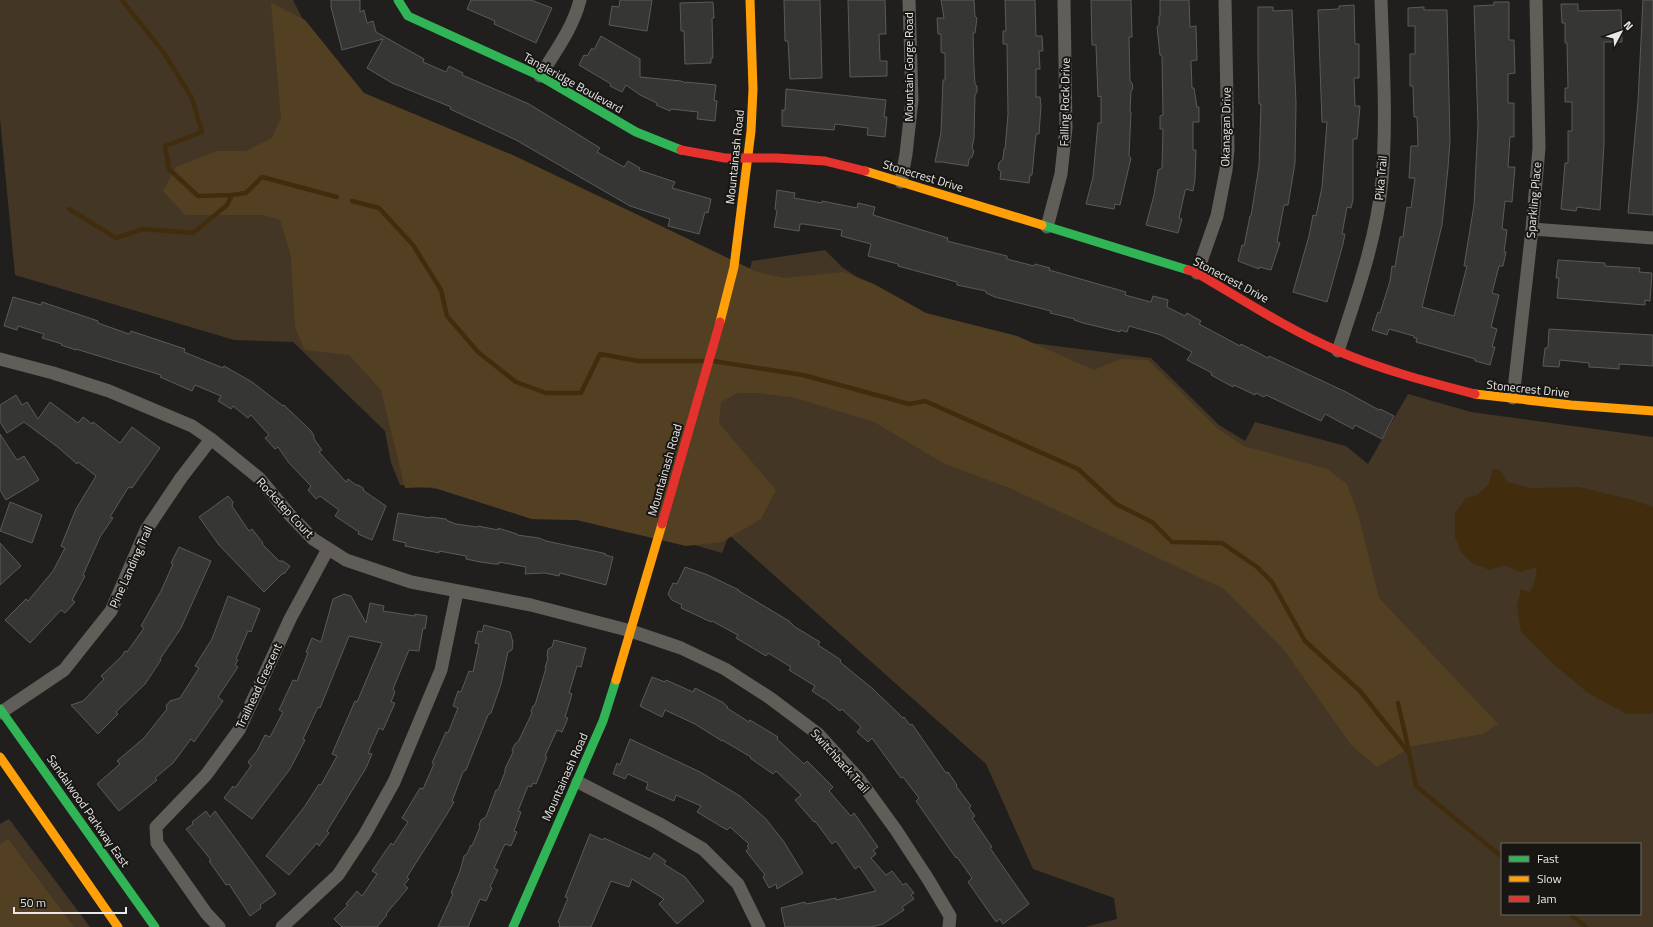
<svg xmlns="http://www.w3.org/2000/svg" width="1653" height="927" font-family="'Titillium Web',sans-serif">
	<style>
		.green { fill: #433625; fill-rule: evenodd }
		.forest { fill: #534023 }
		.water { fill: #412d0e }
		.lines { fill: none; stroke-linecap: round; stroke-linejoin: round }
		.stream { stroke: #412d0e; stroke-width: 4.5 }
		.building { fill: #363635; stroke: #5a5a5a }
		.street { stroke: #615e59; stroke-width: 13 }
		.fast { stroke: #30b455; stroke-width: 9 }
		.slow { stroke: #ff9f0a; stroke-width: 9 }
		.jam { stroke: #e5322d; stroke-width: 9 }
		.labels { text-anchor: middle; stroke-width: 4; stroke-linejoin: round; paint-order: stroke }
		.street-label { font-size: 12px; fill: #e9e8e6; stroke: #181613 }
	</style>
	<rect width="100%" height="100%" fill="#201f1d"/>
	<!-- green -->
	<path class="green" d="M0 0H293L332 78 630 533 577 520 532 519 438 489 400 485 391 463 385 431 293 342 234 340 15 275 0 119Z
		M825 250 842 267 936 329 976 336 1151 358 1219 425 1245 441 1255 422 1346 446 1368 464 1408 394 1471 412 1653 437V927H1085L1117 919 1114 898 1033 869 986 764 729 535 722 553 674 539 752 261ZM1502 844H1640V914H1502Z
		M9 819 90 927H0V824Z"/>
	<!-- forest -->
	<path class="forest" d="M271 3 305 20 364 93 515 156 757 272 785 278 844 272 874 284 926 313 1017 336 1094 370 1120 359 1148 360 1218 429 1244 446 1327 469 1347 484 1359 517 1379 598 1498 724 1483 734 1413 746 1377 767 1351 745 1285 651 1224 589 1012 489 945 464 874 422 795 398 758 393H738L721 402 719 423 776 490 761 519 722 542 686 546 577 520 532 519 432 487 405 488 381 390 349 355 305 350 295 328 291 256 280 220 262 215H185L163 191 176 167 217 151H246L272 138 281 118Z
		M8 839 74 927H0V844Z"/>
	<!-- water -->
	<path class="water" d="M1493 469 1500 470 1507 482 1531 488 1579 487 1633 500 1653 507V712L1650 714H1627L1588 693 1551 662 1521 632 1517 606 1521 589 1530 592 1535 581 1537 567 1520 572 1504 565 1490 570 1472 563 1461 552 1455 537V513L1466 498 1477 495 1489 484Z"/>
	<g class="lines">
		<!-- stream -->
		<path class="stream" d="M122 0 164 53 192 98 202 132 165 146 169 169 198 196 232 195 246 193 262 177 337 197
			M352 201 379 208 413 245 441 290 447 316 478 352 516 382 546 393H581L600 354 638 361H703
			M69 209 116 238 143 229 193 233 227 205 232 195
			M713 361 803 375 909 404 925 401 1078 469 1116 504 1152 522 1172 542 1222 543 1257 567 1272 582 1305 641 1360 691 1409 753 1416 786 1502 857
			M1398 703 1409 751
			M1570 914 1586 927"/>
	</g>
	<!-- building -->
	<path class="building" d="M331 0H360V12L364 10 367 23 373 21 376 32 424 59 423 62 446 72 449 66 463 73 462 75 529 104 600 148 597 152 624 167 628 161 640 168 639 170 675 182 672 188 711 199 708 213 705 212 699 234 668 226 670 219 630 206 516 140 450 109 451 107 392 83 367 68 383 39 342 50 331 7Z
		M471 0H531L552 8 536 43 494 24 495 21 467 9Z
		M620 0H652L647 31 609 25 612 6 619 7Z
		M784 0H820L822 78 790 79 788 41H785Z
		M848 0H885L886 34H879L880 61H887V76L850 77Z
		M941 0H974L975 16 977 18 975 33H973L974 67 975 84 977 86V92L975 95 974 138 972 148 974 151 972 157 969 159 968 166 942 162H935L941 132 943 80H945V53H942L941 51V34H938L937 18H944Z
		M1005 0H1035L1036 36H1042L1043 51H1039L1040 69H1036V97H1040L1041 106 1039 134H1036L1032 175H1030L1029 183 1000 179 1001 172 998 169 999 163 1003 159 1004 149H1005L1008 114 1007 44H1003V31H1006Z
		M1091 0H1131L1132 37H1129L1130 81 1132 83 1133 89 1131 91 1130 112H1131L1129 156 1131 158 1120 205 1115 204 1114 209 1086 204 1093 177 1098 123H1101V96L1098 97 1096 45H1092Z
		M1160 0H1189L1190 27 1196 26 1197 60 1191 61 1192 88H1194L1197 107H1199V122H1193V150H1196L1195 179 1193 191 1186 189 1185 191 1179 218 1182 219 1178 233 1146 225 1154 195 1158 170 1162 168 1163 129H1160V116L1163 115 1162 56 1160 55 1157 27 1159 25V16H1160Z
		M1643 0H1653V215L1628 213 1638 101Z
		M713 2 714 18H712L713 58H711V63L685 64 684 31H681L680 3Z
		M1494 2H1509V40H1514L1515 73 1508 74V103H1514V137H1510L1508 167H1515L1512 202 1505 201 1502 229 1507 230 1504 252H1506L1503 266H1499L1492 293 1499 295 1491 327 1497 329 1492 347H1495L1490 365 1475 361V359L1416 342 1417 338H1414V336L1389 329 1387 335 1372 330 1378 312 1380 313 1390 281 1392 266 1395 267 1400 237H1403L1407 207 1411 208 1415 178H1409L1411 146H1418L1417 117H1414L1413 86H1410V54H1415V26H1408V8L1424 7V10H1447L1450 140 1448 168 1442 225 1422 307 1454 316 1467 266H1464L1474 205 1478 125 1474 6 1494 5Z
		M1561 4H1578V11L1621 10 1622 42H1604V144L1600 210 1577 207 1576 211 1561 209 1565 163H1568V131H1572V102H1565V88H1568L1567 43H1565V23H1562Z
		M1354 5 1355 44H1359V78H1354L1355 106H1360L1357 139H1353V200L1351 208 1347 207 1342 234H1345L1343 244 1327 302 1293 292 1309 236 1313 215 1316 216 1322 187 1327 122H1322L1318 10 1339 9V6Z
		M1258 7H1273V11L1292 10 1296 103 1295 163 1288 205H1284L1277 242 1280 243 1271 270 1259 267V269L1238 261 1242 245 1244 246 1250 216H1251L1259 166 1261 104H1259L1258 55Z
		M601 36 640 59V77L681 81 686 83V82L716 85 714 100 717 101 715 121 697 119 698 112 671 109 670 111 656 105 657 103 640 95 626 85 622 92 610 86 611 84 579 65 584 55 587 56 592 48 594 50Z
		M786 89 886 100 884 117H887L885 137 867 135 868 128 835 124 834 130 782 126V110H785Z
		M777 190 795 193 794 198 822 203V201L857 208 858 203 875 207 873 215 948 238 947 241 1007 256V259L1034 266 1035 264 1050 268 1049 270 1126 292 1125 295 1151 302 1153 296 1168 300 1167 307 1185 316 1187 313 1201 321 1199 324 1240 346 1241 344 1268 358 1269 356 1346 392 1379 410 1380 409 1394 416 1382 439 1355 425 1353 429 1325 414 1321 421 1266 395 1264 397 1256 393 1255 395 1234 385 1233 387 1211 375 1212 373 1187 360 1192 352 1161 335 1129 326 1127 332 1120 330V332L1083 323 1074 320 1075 319 1050 313 1051 311 995 297 986 293V291L957 285V282L898 266V264L868 256 871 244 841 236 842 230 804 224H800L799 231 774 227 777 211 775 209Z
		M1558 260 1605 263V266L1640 268 1639 272 1652 273 1650 301 1645 300V305L1557 298 1559 278H1556Z
		M13 297 41 305 42 302 98 321V323L129 334 131 331 185 349 184 352 223 368 224 366 252 382 283 406 284 405 311 431 314 436V439L322 450 319 452 346 482 348 479 356 485H358L363 488 364 491 386 506 372 540 358 534 359 532 335 516 339 510 320 496 316 499 308 490 311 486 289 463 278 447 275 449 265 438 269 435 251 415 248 418 233 406 231 409 218 401 221 396 195 385 192 391 160 377 161 375 76 349V350L61 345 62 344 42 338 44 334 18 326 17 330 4 326Z
		M1549 329 1653 335V366L1619 364V369L1606 368 1589 367V363L1560 360 1559 367 1543 366 1545 348H1548Z
		M16 395 22 405 27 402 38 419 50 402 78 423 83 417 92 424 93 422 120 443 132 427 160 448 132 488 130 487 128 488 110 517 113 518 100 537 83 575 85 576 72 600 75 602 65 613 61 610 30 643 5 620 26 599 28 601 53 571 65 548 61 546 76 509 96 476 78 462 77 464 59 448 24 422 7 433 0 422V405Z
		M0 434 17 460 24 456 39 480 6 500 0 490Z
		M228 496 233 502 232 506 249 531 252 529 263 543 262 544 279 561H283L290 566 285 573 282 574 264 592 219 545 199 517Z
		M10 502 42 515 32 543 0 531Z
		M398 513 430 518 431 517 446 519 448 521 456 524 477 527 478 526 498 530V528L517 534V535L539 538 546 541 603 553 606 554 605 555 613 557 606 585 560 573 559 576 545 573 525 574 526 567 499 562V564H494L480 562 466 559V556L439 551V553L405 546 406 543 393 540Z
		M0 543 21 566 0 585Z
		M179 547 211 561 181 628 160 659 161 660 145 684 116 712 118 714 98 734 71 705 83 701 104 679 101 676 122 656 125 651 127 652 144 628 141 626 161 591 173 564 171 563Z
		M685 567 708 575 739 590V591L789 621 795 627 820 642 818 645 841 660 840 662 873 689 903 718 904 717 910 725 912 724 946 773 948 772 957 785 956 786 971 806 969 808 975 816 972 818 992 847 990 848 1029 904 1003 924 1000 919 996 922 968 882 972 878 957 857 956 858 916 801 919 798 903 777 901 778 872 738 868 742 857 732 861 727 842 709 840 711 824 698V699L812 691 815 686 789 670 791 667 768 653 766 656 736 638 738 635 712 621 711 622 681 608 682 605 672 600 668 594 673 583 677 584Z
		M344 594 351 596 366 623 370 603 384 606 383 611 415 616V614L427 616 425 629 423 628 419 651 409 650 393 689 395 692 391 702 395 703 383 730 379 728 368 753 372 754 366 768 327 831 329 833 319 846 317 843 289 875 266 856 305 806 319 784 321 785 337 756 332 754 355 701 357 702 382 643 349 636 320 708 318 707 303 739 305 740 290 769 252 819 224 798 233 786 235 788 251 766 248 762 257 751 265 735 270 737 283 712 279 710 293 680 297 681 308 653 306 652 312 638 321 642 333 599Z
		M228 596 260 609 251 632 248 631 236 659 238 660 235 665 238 667 218 697 223 701 194 742 191 739 173 763 155 778 157 780 119 811 97 784 120 764 117 761 144 738 167 709 166 706 170 701 180 698 199 668 195 666 212 639Z
		M484 625 510 632 513 642 512 650 508 652 501 684 491 713 488 715 466 770 463 772 452 801 454 802 447 814 407 877 409 879 404 885 408 888 386 914 387 915 377 927H342L334 919 348 905 346 904 357 891 362 896 377 874 372 871 391 843 393 845 408 822 402 818 420 788 423 789 434 764 432 763 446 732 448 733 458 708 453 706 458 691 461 692 469 671 473 672 479 644 475 643 478 631 482 632Z
		M554 640 586 648 581 667 577 666 569 693 572 694 565 717 568 718 562 732 557 730 545 756 547 757 545 762 536 784 533 783 531 787 528 786 518 811 521 812 514 831 517 832 511 846 505 844 494 868 498 870 490 887 492 888 486 901 480 899 468 927H438L453 894 451 893 460 871 464 856 467 854 471 845 472 846 480 827 479 825 481 820 486 817 496 790H498L505 772V769L513 752 512 750 515 744 518 742 532 713 531 711 533 706 535 705 546 668H545L548 658 547 655 548 649 552 647Z
		M652 677 665 682 666 680 693 692 695 688 724 703V704L728 707 727 708 749 722 750 720 778 737 777 739 804 764 807 761 833 787 829 791 849 814 851 816 854 813 878 847 873 850 876 854 871 858 886 875 892 871 903 885 906 883 914 893 911 895 914 899 902 907 904 910 883 924 871 927H785L781 908 805 902 806 904 836 898V900L876 891 859 866 855 869 836 841 832 844 815 821 814 822 795 800 801 795 776 771 773 774 750 758 751 757 722 740V741L695 724 665 710 662 717 640 706Z
		M630 739 700 772 740 796 766 819 784 842 803 873 777 889 776 884 769 888 763 877 765 875 746 851 749 848 747 846 749 844 730 827 727 830 697 812 701 806 676 795 674 801 646 789 648 783 628 774 625 779 613 774 617 763 620 765Z
		M206 811 210 817 215 811 276 894 260 905 261 908 250 916 229 884 226 885 209 861 211 860 186 829 193 824 192 822Z
		M590 834 603 840 604 838 650 859 654 853 666 861 664 864 685 877 704 901 677 924 659 904 664 899 632 879 629 887 611 881 591 927H559L560 923 558 922 568 898 565 897Z"/>
	<g class="lines">
		<!-- street -->
		<path class="street" d="M540 76C555 52 573 28 580 0
			M901 182 906 154 912 100 909 0
			M1047 227 1061 174 1066 128 1064 0
			M1532 229 1653 238
			M1197 273 1217 216 1226 170 1228 149 1225 0
			M1338 351C1356 296 1377 238 1382 180 1387 120 1383 60 1381 0
			M0 359 53 373 109 391 192 426 211 439 259 478 289 514 313 539 346 560 411 582 531 605 631 631 681 648 725 669 770 698 818 734 859 779 896 830 928 879 950 916 949 927
			M1513 398 1532 229 1539 148 1536 0
			M0 713 64 670 111 611 146 530 181 478 211 439
			M578 782 658 823 703 849 738 884 759 927
			M219 927 206 913 157 843 156 827 206 775 239 730 290 619 328 549
			M282 927 338 875 365 834 394 782 441 670 457 592"/>
		<!-- fast -->
		<path class="fast" d="M398 0 408 16 540 76 636 132 681 150
			M1042 225 1188 270
			M0 709 155 927
			M513 927 603 721 616 680"/>
		<!-- slow -->
		<path class="slow" d="M865 171 1042 225
			M720 322 734 267 751 131 753 89 750 0
			M1475 394 1571 405 1653 411
			M616 680 662 524
			M0 757 118 927"/>
		<!-- jam -->
		<path class="jam" d="M681 150 725 158H777L825 161 865 171
			M1188 270 1197 273C1243 300 1289 330 1338 351 1382 370 1429 382 1475 394
			M662 524 720 322"/>
	</g>
	<g class="labels">
		<!-- street labels -->
		<g class="street-label">
			<text transform="translate(909 67) rotate(-90)" y="4">Mountain Gorge Road</text>
			<text transform="translate(573 83) rotate(29)" y="4">Tangleridge Boulevard</text>
			<text transform="translate(1065 102) rotate(-89)" y="4">Falling Rock Drive</text>
			<text transform="translate(1226 127) rotate(-89)" y="4">Okanagan Drive</text>
			<text transform="translate(735 157) rotate(-84)" y="4">Mountainash Road</text>
			<text transform="translate(923 176) rotate(17)" y="4">Stonecrest Drive</text>
			<text transform="translate(1381 178) rotate(-85)" y="4">Pika Trail</text>
			<text transform="translate(1534 200) rotate(-85)" y="4">Sparkling Place</text>
			<text transform="translate(1231 280) rotate(28)" y="4">Stonecrest Drive</text>
			<text transform="translate(1528 389) rotate(6)" y="4">Stonecrest Drive</text>
			<text transform="translate(665 470) rotate(-74)" y="4">Mountainash Road</text>
			<text transform="translate(285 508) rotate(47)" y="4">Rockstep Court</text>
			<text transform="translate(131 567) rotate(-66)" y="4">Pine Landing Trail</text>
			<text transform="translate(259 686) rotate(-65)" y="4">Trailhead Crescent</text>
			<text transform="translate(840 761) rotate(48)" y="4">Switchback Trail</text>
			<text transform="translate(565 777) rotate(-66)" y="4">Mountainash Road</text>
			<text transform="translate(88 811) rotate(55)" y="4">Sandalwood Parkway East</text>
		</g>
	</g>
	<!-- legend -->
	<rect x="1501" y="843" width="140" height="72" fill="#181613" stroke="#6c6a67"/>
	<rect x="1509" y="856" width="20" height="6" fill="#30b455" stroke="#6c6a67"/>
	<text x="1537" y="863" font-size="12" fill="#e9e8e6">Fast</text>
	<rect x="1509" y="876" width="20" height="6" fill="#ff9f0a" stroke="#6c6a67"/>
	<text x="1537" y="883" font-size="12" fill="#e9e8e6">Slow</text>
	<rect x="1509" y="896" width="20" height="6" fill="#e5322d" stroke="#6c6a67"/>
	<text x="1537" y="903" font-size="12" fill="#e9e8e6">Jam</text>
	<!-- north arrow -->
	<g transform="translate(1621 32) rotate(49)" stroke="#181613" stroke-width="3" paint-order="stroke">
	<path d="M0-3L7 15L0 10L-7 15Z" fill="#e9e8e6"/>
	<text y="-6" font-size="11" font-weight="bold" text-anchor="middle" fill="#e9e8e6">N</text>
	</g>
	<!-- scale -->
	<path d="M14 907v6h112v-6" fill="none" stroke="#e9e8e6" stroke-width="2"/>
	<text x="20" y="907" font-size="12" fill="#e9e8e6" stroke="#181613" stroke-width="3" paint-order="stroke">50 m</text>
</svg>
